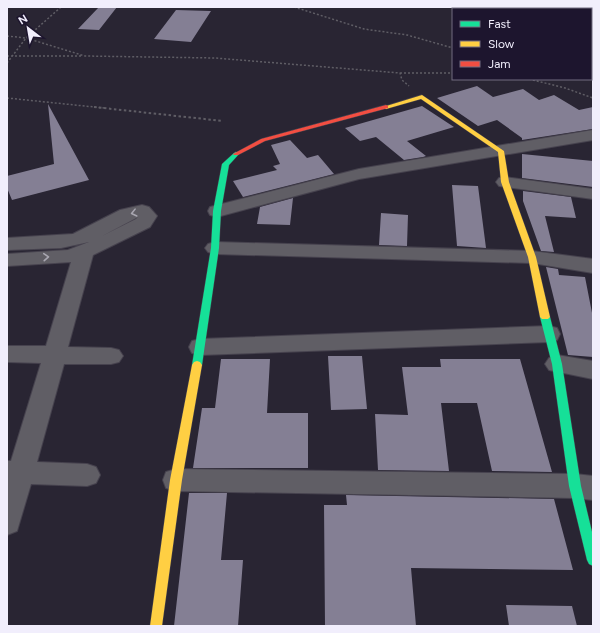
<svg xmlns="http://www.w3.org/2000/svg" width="600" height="633" font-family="Figtree,sans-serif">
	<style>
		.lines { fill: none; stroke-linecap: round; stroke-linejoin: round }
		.stream { fill: #1a0535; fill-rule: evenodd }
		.building { fill: #847f94 }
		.street-casing { stroke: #46424e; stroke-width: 2 }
		.fast-casing { stroke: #46424e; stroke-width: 1 }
		.slow-casing { stroke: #46424e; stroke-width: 1 }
		.jam-casing { stroke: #46424e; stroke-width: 1 }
		.path-far1 { stroke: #5f5d65; stroke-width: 1.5; stroke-dasharray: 2 2; stroke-linecap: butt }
		.path { stroke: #5f5d65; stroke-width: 2; stroke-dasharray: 2.5 2.5; stroke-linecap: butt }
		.street { fill: #605e65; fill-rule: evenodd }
		.fast { fill: #16e098; fill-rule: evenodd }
		.slow { fill: #ffcf43; fill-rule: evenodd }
		.jam { fill: #f24e42; fill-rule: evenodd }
		.oneway { stroke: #a8a6b0 }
	</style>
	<rect width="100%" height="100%" fill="#292533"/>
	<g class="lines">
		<!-- stream -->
		<path class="stream" d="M529 7H535L541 9H535Z
			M591 18 593 19V21L591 20Z"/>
	</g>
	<!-- building -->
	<path class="building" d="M99 7H117L99 30 78 29Z
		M176 10 211 11 191 42 154 39Z
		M477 86 493 97 523 89 539 100 554 95 579 110 593 107V129L522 140V138L497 120 478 126 437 98Z
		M48 104 89 180 12 200 7 188V176L54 164Z
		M422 106 454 127 407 141 426 156 423 157 404 160 376 137 360 141 345 128Z
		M290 140 307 158 318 155 334 174 243 197 233 181 277 170 273 166 280 164 271 145Z
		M522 154 593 161V187L522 178Z
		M452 185 478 186 486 248 457 246Z
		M523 191 571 197 576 218 545 216 554 252 541 251 523 201Z
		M293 198 290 225 257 224 260 207Z
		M381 213 408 215 407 246 379 245Z
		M546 267 558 269 559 275 585 277 593 318V357L568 355Z
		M328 356H362L367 409 331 410Z
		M221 359H270L267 413H308V468H193L202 408H215Z
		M440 359H520L552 472 492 471 477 403H441L449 471 378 470 375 414 408 415 402 367H441Z
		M189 493H227L221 560H243L238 626H174Z
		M346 495 554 499 573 570 411 568 416 626H325L324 505H347Z
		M506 605 572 606 577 626H509Z"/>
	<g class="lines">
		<!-- street casing -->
		<g class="street-casing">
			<path id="street" d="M593 130V140L359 179 217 217 210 215 208 211 210 207 359 169Z
				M505 177 593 189V199L499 186 496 182 499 178Z
				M142 205 149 207 157 216 150 227 93 255 68 347 111 348 119 350 123 356 119 362 111 364H64L37 462 87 464 96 467 100 475 96 483 87 486 31 484 17 531 7 535V461H11L41 363 7 362V346H46L71 262 7 266V254L68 250 89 242 61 248 7 250V238L73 234 120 210ZM138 217 136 219 102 236Z
				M215 242 532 251 593 259V273L532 263 215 254 208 252 205 248 208 244Z
				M549 326 557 328 560 334 557 340 549 342 200 355 192 353 189 347 192 341 200 339Z
				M557 355 593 361V379L549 370 545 364 549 358Z
				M176 469 575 474 593 476V500L575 498 176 491 166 488 163 480 166 472Z"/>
		</g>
		<!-- fast casing -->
		<g class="fast-casing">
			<path id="fast" d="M236 152 239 154 229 165 221 211 219 248 202 365 200 368H194L192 365 211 248 213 211 222 164 234 153Z
				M545 314 550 317 562 364 581 486 593 536V566L589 564 587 560 569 486 552 364 540 317Z"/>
		</g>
		<!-- slow casing -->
		<g class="slow-casing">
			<path id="slow" d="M422 95 504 151 509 182 536 257 550 317 548 319H542L540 317 528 257 501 182 498 152 421 99 386 109 383 107Z
				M197 361 200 362 202 365 182 480 162 626H150L170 480 192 365 194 362Z"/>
		</g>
		<!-- jam casing -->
		<g class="jam-casing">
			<path id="jam" d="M386 105 388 106V108L265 141 238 155H234L233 154 261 139Z"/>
		</g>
		<!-- path-far1 -->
		<path class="path-far1" d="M294 7 364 29 407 35 453 48
			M7 36 26 38 85 56 215 58 400 73 402 80 409 86
			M7 56H81
			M7 63 26 38 61 7
			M400 73H453
			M529 79 565 88 593 98
			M7 98 104 108"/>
		<!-- path -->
		<path class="path" d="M94 107 223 121"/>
		<!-- street -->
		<use href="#street" class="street"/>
		<!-- fast -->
		<use href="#fast" class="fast"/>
		<!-- slow -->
		<use href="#slow" class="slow"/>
		<!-- jam -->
		<use href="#jam" class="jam"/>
	</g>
	<!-- one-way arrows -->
	<defs><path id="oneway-chevron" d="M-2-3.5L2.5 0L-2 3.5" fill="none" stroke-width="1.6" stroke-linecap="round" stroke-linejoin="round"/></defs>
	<g class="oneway">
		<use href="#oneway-chevron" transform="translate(134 213) rotate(166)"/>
		<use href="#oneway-chevron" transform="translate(46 257) rotate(-4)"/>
	</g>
	<!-- border -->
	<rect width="600" height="633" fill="none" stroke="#f1eefc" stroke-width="16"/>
	<!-- legend -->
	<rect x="452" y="8" width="140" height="72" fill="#1d152e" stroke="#726c80"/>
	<rect x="460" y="21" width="20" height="6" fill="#16e098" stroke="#726c80"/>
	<text x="488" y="28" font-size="12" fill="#f1eefc">Fast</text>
	<rect x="460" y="41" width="20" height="6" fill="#ffcf43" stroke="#726c80"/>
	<text x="488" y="48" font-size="12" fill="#f1eefc">Slow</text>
	<rect x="460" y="61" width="20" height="6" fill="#f24e42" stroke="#726c80"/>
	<text x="488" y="68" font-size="12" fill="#f1eefc">Jam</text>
	<!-- north arrow -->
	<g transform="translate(28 28) rotate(329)" stroke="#1d152e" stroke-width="3" paint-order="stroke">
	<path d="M0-3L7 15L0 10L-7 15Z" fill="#f1eefc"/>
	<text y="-6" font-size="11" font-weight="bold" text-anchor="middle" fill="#f1eefc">N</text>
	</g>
</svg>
